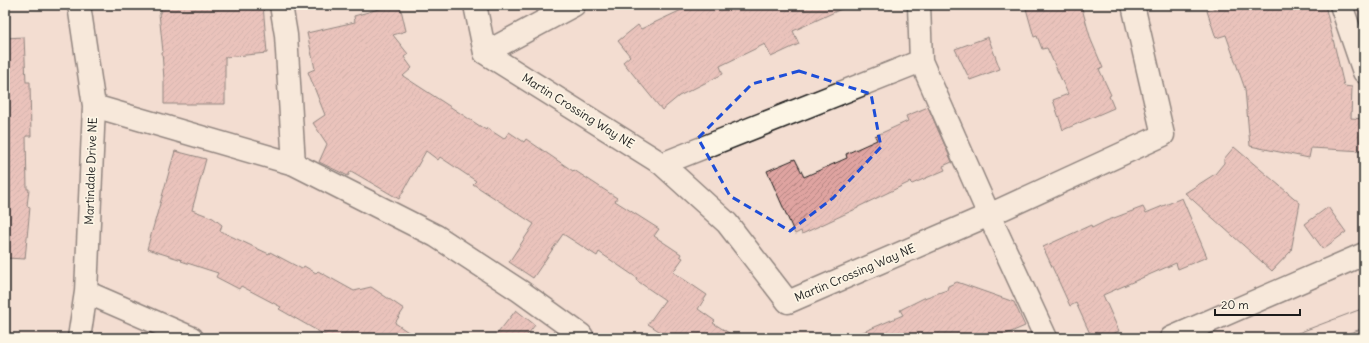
<svg xmlns="http://www.w3.org/2000/svg" width="1369" height="343" font-family="Delius,sans-serif">
	<style>
		.building { fill: url(#building-hatch); stroke: #1c1c1c }
		.lines { fill: none; stroke-linecap: round; stroke-linejoin: round }
		.minor-casing { stroke: #1c1c1c; stroke-width: 25 }
		.minor { stroke: #fcf5e5; stroke-width: 22 }
		.tram { stroke: #1c1c1c; stroke-width: 1 }
		.marked { fill: none; stroke: #1d4ed8; stroke-width: 3; stroke-dasharray: 8 5; stroke-linejoin: round }
		.labels { text-anchor: middle; stroke-width: 3.5; stroke-linejoin: round; paint-order: stroke }
		.street-label { font-size: 12px; fill: #1c1c1c; stroke: #fcf5e5 }
	</style>
	<defs>
		<pattern id="building-hatch" width="6" height="6" patternUnits="userSpaceOnUse"><rect width="6" height="6" fill="#dfa4a1"/><path d="M-1 1l2-2M0 6l6-6M5 7l2-2" fill="none" stroke="#b48582"/></pattern>
	</defs>
	<rect width="100%" height="100%" fill="#f3ddd1"/>
	<filter id="ink" filterUnits="userSpaceOnUse"><feTurbulence type="fractalNoise" baseFrequency=".025" numOctaves="2"/><feDisplacementMap in="SourceGraphic" scale="8" xChannelSelector="R" yChannelSelector="G"/><feConvolveMatrix kernelMatrix="1 2 1 2 8 2 1 2 1" color-interpolation-filters="sRGB"/></filter>
	<g filter="url(#ink)">
		<!-- building -->
		<path class="building" d="M161 5H263L267 53 225 57V104H164V79L162 52H163L159 13 161 12Z
			M393 5H400L406 31 393 35 408 54 404 57 412 68 403 76 486 130 487 128 504 139 509 132 524 142 526 139 573 171 574 170 617 198 615 201 659 229 654 236 681 254 680 256 683 258 673 272 707 295 698 309 715 321 713 323 737 338H670L648 324 665 300 636 280 637 278 599 252 597 256 563 234 533 278 509 262 534 224 473 184 476 181 440 157 438 160 426 151 399 199 351 171 348 176 319 162 327 144 313 123 325 115 308 72 315 69 307 33 355 22 354 16Z
			M692 5H850L793 31 799 44 771 57 765 44 720 66 723 74 679 96 662 110 623 62 630 56 618 41 638 25 641 29Z
			M1025 5H1081L1091 40 1103 68 1099 69 1111 95 1109 96 1114 108 1063 130 1053 100 1068 94 1047 48 1042 49 1037 36 1034 37Z
			M1224 5H1325L1344 86 1352 87 1351 118 1364 119 1363 151 1311 148 1309 158 1250 146 1245 89 1226 35 1216 38 1207 11Z
			M24 37 26 82H30L31 136H26L27 189H29L27 206 30 207 25 259 5 258V38Z
			M988 37 1000 69 970 80 955 49Z
			M928 107 952 162 943 166 945 170 912 184 910 182 858 207V208L802 234 801 231 795 234 767 171 795 159 804 177 847 158 846 154 877 140 875 136 908 121 906 116Z
			M1234 147 1300 203 1291 251 1272 271 1185 193 1215 174 1224 163V159Z
			M175 151 206 159 192 210 213 218 222 225 220 231 269 254 270 252 302 269 304 266 316 273 318 271 354 291 371 287 404 309 395 323 417 338H330L279 309 281 307 241 286 239 289 216 277 218 273 181 261 182 260 147 249Z
			M1182 198 1207 257 1178 269 1176 263 1103 295 1119 331 1102 338H1092L1076 303 1070 306 1043 247 1091 225 1092 228 1106 221 1143 207 1146 213Z
			M1328 207 1346 232 1323 249 1305 224Z
			M957 282 1014 302 1025 326 997 338H849L903 315 900 310 924 298 947 290 948 286Z
			M516 310 535 325 525 338H494Z"/>
		<g class="lines">
			<!-- minor casing -->
			<g class="minor-casing">
				<path id="minor" d="M281 5 286 35 294 164
					M475 5 485 53 662 164 727 223 788 302 989 215 1163 135 1133 5
					M1341 5 1364 72
					M485 53 574 5
					M921 61 989 215 1046 338
					M94 106 294 164 436 236 520 291 581 335 583 338
					M662 164 921 61 919 5
					M86 292 192 338
					M79 338 86 292 94 106 79 5
					M1171 338 1364 254"/>
			</g>
			<!-- minor -->
			<use href="#minor" class="minor"/>
			<!-- tram -->
			<path class="tram" d="M1285 338 1364 308
				M1336 338 1364 328"/>
		</g>
	</g>
	<!-- marked area -->
	<path d="M0 0H1369V343H0ZM799 71 871 94 881 147 833 198 790 231 730 196 698 138 752 84Z" fill="#f3ddd1" fill-opacity=".55" fill-rule="evenodd"/>
	<path class="marked" d="M799 71 871 94 881 147 833 198 790 231 730 196 698 138 752 84Z"/>
	<g class="labels">
		<!-- street labels -->
		<g class="street-label">
			<text transform="translate(578 111) rotate(32)" y="4">Martin Crossing Way NE</text>
			<text transform="translate(91 171) rotate(-88)" y="4">Martindale Drive NE</text>
			<text transform="translate(855 273) rotate(-23)" y="4">Martin Crossing Way NE</text>
		</g>
	</g>
	<!-- margin -->
	<rect width="1369" height="343" fill="none" stroke="#fcf5e5" stroke-width="20"/>
	<rect x="10" y="10" width="1349" height="323" fill="none" stroke="#1c1c1c" stroke-width="1.5" filter="url(#ink)"/>
	<!-- scale -->
	<path d="M1215 309v6h85v-6" fill="none" stroke="#1c1c1c" stroke-width="2"/>
	<text x="1221" y="309" font-size="12" fill="#1c1c1c" stroke="#fcf5e5" stroke-width="3" paint-order="stroke">20 m</text>
</svg>
